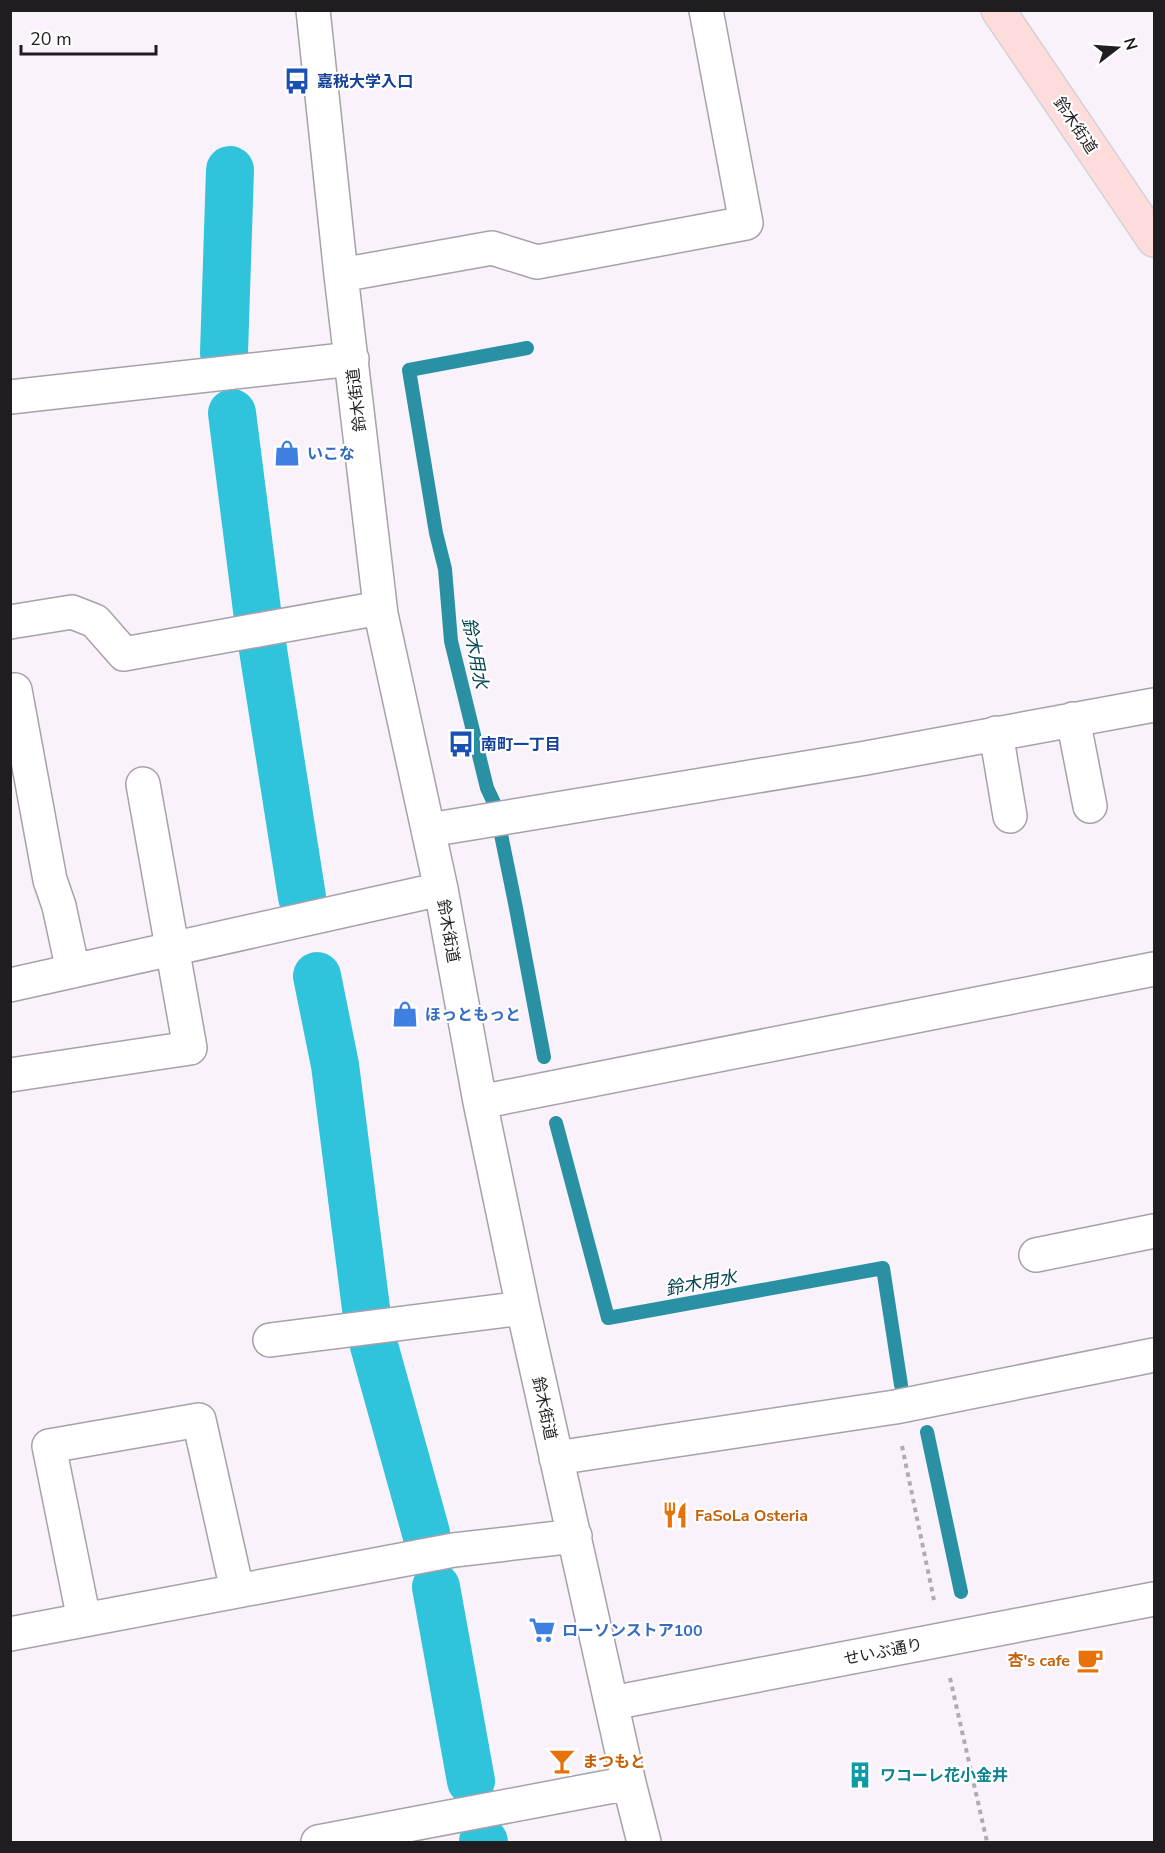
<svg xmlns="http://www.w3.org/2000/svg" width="1165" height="1853" font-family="'Nunito Sans','Noto Sans JP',sans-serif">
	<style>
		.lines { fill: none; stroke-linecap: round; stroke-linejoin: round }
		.stream { stroke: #2a91a4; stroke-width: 14 }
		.canal { stroke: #2fc3dc; stroke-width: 48 }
		.minor-casing { stroke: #a7a1aa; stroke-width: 36 }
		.major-casing { stroke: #d2d2d2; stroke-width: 36 }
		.path { stroke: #b0aab1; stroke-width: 4; stroke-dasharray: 4.5 4.5; stroke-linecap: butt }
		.minor { stroke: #fff; stroke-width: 33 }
		.major { stroke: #fddcdb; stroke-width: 33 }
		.labels { text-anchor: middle; stroke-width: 4.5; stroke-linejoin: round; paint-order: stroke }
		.transit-label { font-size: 16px; font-weight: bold; fill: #164399; stroke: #fff; text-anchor: start }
		.street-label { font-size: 16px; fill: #1f1d20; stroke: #fff }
		.shop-label { font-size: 16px; font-weight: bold; fill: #366cbe; stroke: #fff; text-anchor: start }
		.food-label { font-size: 16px; font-weight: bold; fill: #c56008; stroke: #fff; text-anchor: start }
		.culture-label { font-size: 16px; font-weight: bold; fill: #0d838f; stroke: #fff; text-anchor: start }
		.water-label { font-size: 18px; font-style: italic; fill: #044550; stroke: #fff }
	</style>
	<rect width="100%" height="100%" fill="#f9f2fb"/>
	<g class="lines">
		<!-- stream -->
		<path class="stream" d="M527 348 409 370 436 533 445 569 451 641 487 788 495 805 515 903 544 1057
			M556 1123 608 1318 883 1268 901 1385
			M927 1432 961 1592"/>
		<!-- canal -->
		<path class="canal" d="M224 353 230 170
			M232 413 258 618 302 897
			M317 976 335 1065 368 1324 426 1533
			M436 1587 471 1781
			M483 1841 484 1842"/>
		<!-- minor casing -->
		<g class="minor-casing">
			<path id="minor" d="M313 10 341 275 381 614 441 889 480 1102 523 1308 629 1783 644 1842
				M341 275 492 248 537 262 746 223 706 10
				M10 397 352 359
				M10 622 72 612 95 621 124 654 380 608
				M15 690 50 880 59 906 73 971
				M1073 719 1090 806
				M996 733 1010 816
				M429 830 866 758 1154 705
				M10 985 441 889
				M10 1075 190 1048 143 784
				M480 1102 1154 969
				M1036 1255 1154 1231
				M270 1340 523 1308
				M556 1458 895 1407 1154 1355
				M84 1620 49 1446 199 1420 237 1590
				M10 1634 454 1550 575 1536
				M612 1703 1154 1599
				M318 1842 629 1783"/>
		</g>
		<!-- major casing -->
		<g class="major-casing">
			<path id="major" d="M998 10 1154 240"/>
		</g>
		<!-- path -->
		<path class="path" d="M902 1446 934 1600
			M950 1678 987 1842"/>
		<!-- minor -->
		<use href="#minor" class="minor"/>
		<!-- major -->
		<use href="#major" class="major"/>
	</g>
	<!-- icons -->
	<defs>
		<g id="bus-bare" transform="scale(2.07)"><path d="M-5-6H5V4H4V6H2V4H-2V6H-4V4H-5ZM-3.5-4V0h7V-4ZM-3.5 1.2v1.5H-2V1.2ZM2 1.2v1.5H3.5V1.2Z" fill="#1a4fb4" stroke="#fff" stroke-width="2.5" paint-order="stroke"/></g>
		<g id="shop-bare" transform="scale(2.07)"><path d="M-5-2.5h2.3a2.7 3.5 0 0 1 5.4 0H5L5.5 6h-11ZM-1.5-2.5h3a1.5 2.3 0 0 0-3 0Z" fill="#3f7fe0" stroke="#fff" stroke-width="2.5" paint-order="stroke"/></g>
		<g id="restaurant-bare" transform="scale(2.07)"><path d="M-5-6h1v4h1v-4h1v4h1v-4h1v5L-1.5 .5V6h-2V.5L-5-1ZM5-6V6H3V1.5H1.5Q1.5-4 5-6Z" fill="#e8710a" stroke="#fff" stroke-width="2.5" paint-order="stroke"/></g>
		<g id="supermarket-bare" transform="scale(2.07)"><path d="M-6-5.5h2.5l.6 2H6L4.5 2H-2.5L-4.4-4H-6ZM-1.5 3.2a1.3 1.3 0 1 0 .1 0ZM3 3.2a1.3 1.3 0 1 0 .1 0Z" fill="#3f7fe0" stroke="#fff" stroke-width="2.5" paint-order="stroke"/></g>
		<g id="cafe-bare" transform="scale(2.07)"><path d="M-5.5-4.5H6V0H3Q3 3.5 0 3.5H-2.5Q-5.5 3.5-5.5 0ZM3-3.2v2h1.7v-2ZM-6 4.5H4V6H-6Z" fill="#e8710a" stroke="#fff" stroke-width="2.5" paint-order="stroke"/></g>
		<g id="bar-bare" transform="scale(2.07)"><path d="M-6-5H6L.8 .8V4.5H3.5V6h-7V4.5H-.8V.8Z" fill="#e8710a" stroke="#fff" stroke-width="2.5" paint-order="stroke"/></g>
		<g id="building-bare" transform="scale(2.07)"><path d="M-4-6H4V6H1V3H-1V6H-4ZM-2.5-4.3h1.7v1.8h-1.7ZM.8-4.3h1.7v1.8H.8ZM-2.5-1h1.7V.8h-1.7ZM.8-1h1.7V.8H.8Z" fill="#0f9aa8" stroke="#fff" stroke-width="2.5" paint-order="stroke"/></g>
	</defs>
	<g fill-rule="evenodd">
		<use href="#bus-bare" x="297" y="81"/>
		<use href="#shop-bare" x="287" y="453"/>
		<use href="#bus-bare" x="461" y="744"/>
		<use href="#shop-bare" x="405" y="1014"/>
		<use href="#restaurant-bare" x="675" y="1515"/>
		<use href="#supermarket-bare" x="542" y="1630"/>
		<use href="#cafe-bare" x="1090" y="1660"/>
		<use href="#bar-bare" x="562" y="1761"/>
		<use href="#building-bare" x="860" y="1775"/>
	</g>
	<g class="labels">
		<!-- transit labels -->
		<g class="transit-label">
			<text x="317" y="87">嘉税大学入口</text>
			<text x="481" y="750">南町一丁目</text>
		</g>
		<!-- street labels -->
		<g class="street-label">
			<text transform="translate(1076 125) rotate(56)" y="6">鈴木街道</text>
			<text transform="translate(356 400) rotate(-97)" y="6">鈴木街道</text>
			<text transform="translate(449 931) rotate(80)" y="6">鈴木街道</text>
			<text transform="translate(545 1408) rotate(78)" y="6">鈴木街道</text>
			<text transform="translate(883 1651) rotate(-11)" y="6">せいぶ通り</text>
		</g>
		<!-- shop labels -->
		<g class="shop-label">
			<text x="307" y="459">いこな</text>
			<text x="425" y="1020">ほっともっと</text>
			<text x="562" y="1636">ローソンストア100</text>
		</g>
		<!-- food labels -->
		<g class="food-label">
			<text x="695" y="1521">FaSoLa Osteria</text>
			<text x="1070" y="1666" text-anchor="end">杏's cafe</text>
			<text x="582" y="1767">まつもと</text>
		</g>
		<!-- culture labels -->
		<g class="culture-label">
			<text x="880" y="1781">ワコーレ花小金井</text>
		</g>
		<!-- water labels -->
		<g class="water-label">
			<text transform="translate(475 653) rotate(79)" y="6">鈴木用水</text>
			<text transform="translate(701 1283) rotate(-10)" y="6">鈴木用水</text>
		</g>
	</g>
	<!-- border -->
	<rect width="1165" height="1853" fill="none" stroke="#1f1d20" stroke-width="24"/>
	<!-- north arrow -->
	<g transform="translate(1117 48) rotate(73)" stroke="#ffffff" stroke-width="4.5" paint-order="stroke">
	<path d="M0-4.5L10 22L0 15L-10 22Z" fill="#1f1d20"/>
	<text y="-9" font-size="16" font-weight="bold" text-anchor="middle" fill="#1f1d20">N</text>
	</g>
	<!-- scale -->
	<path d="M21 45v9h135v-9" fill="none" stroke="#1f1d20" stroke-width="3"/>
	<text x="30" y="45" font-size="18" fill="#1f1d20" stroke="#ffffff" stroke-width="4.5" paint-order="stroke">20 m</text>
</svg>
